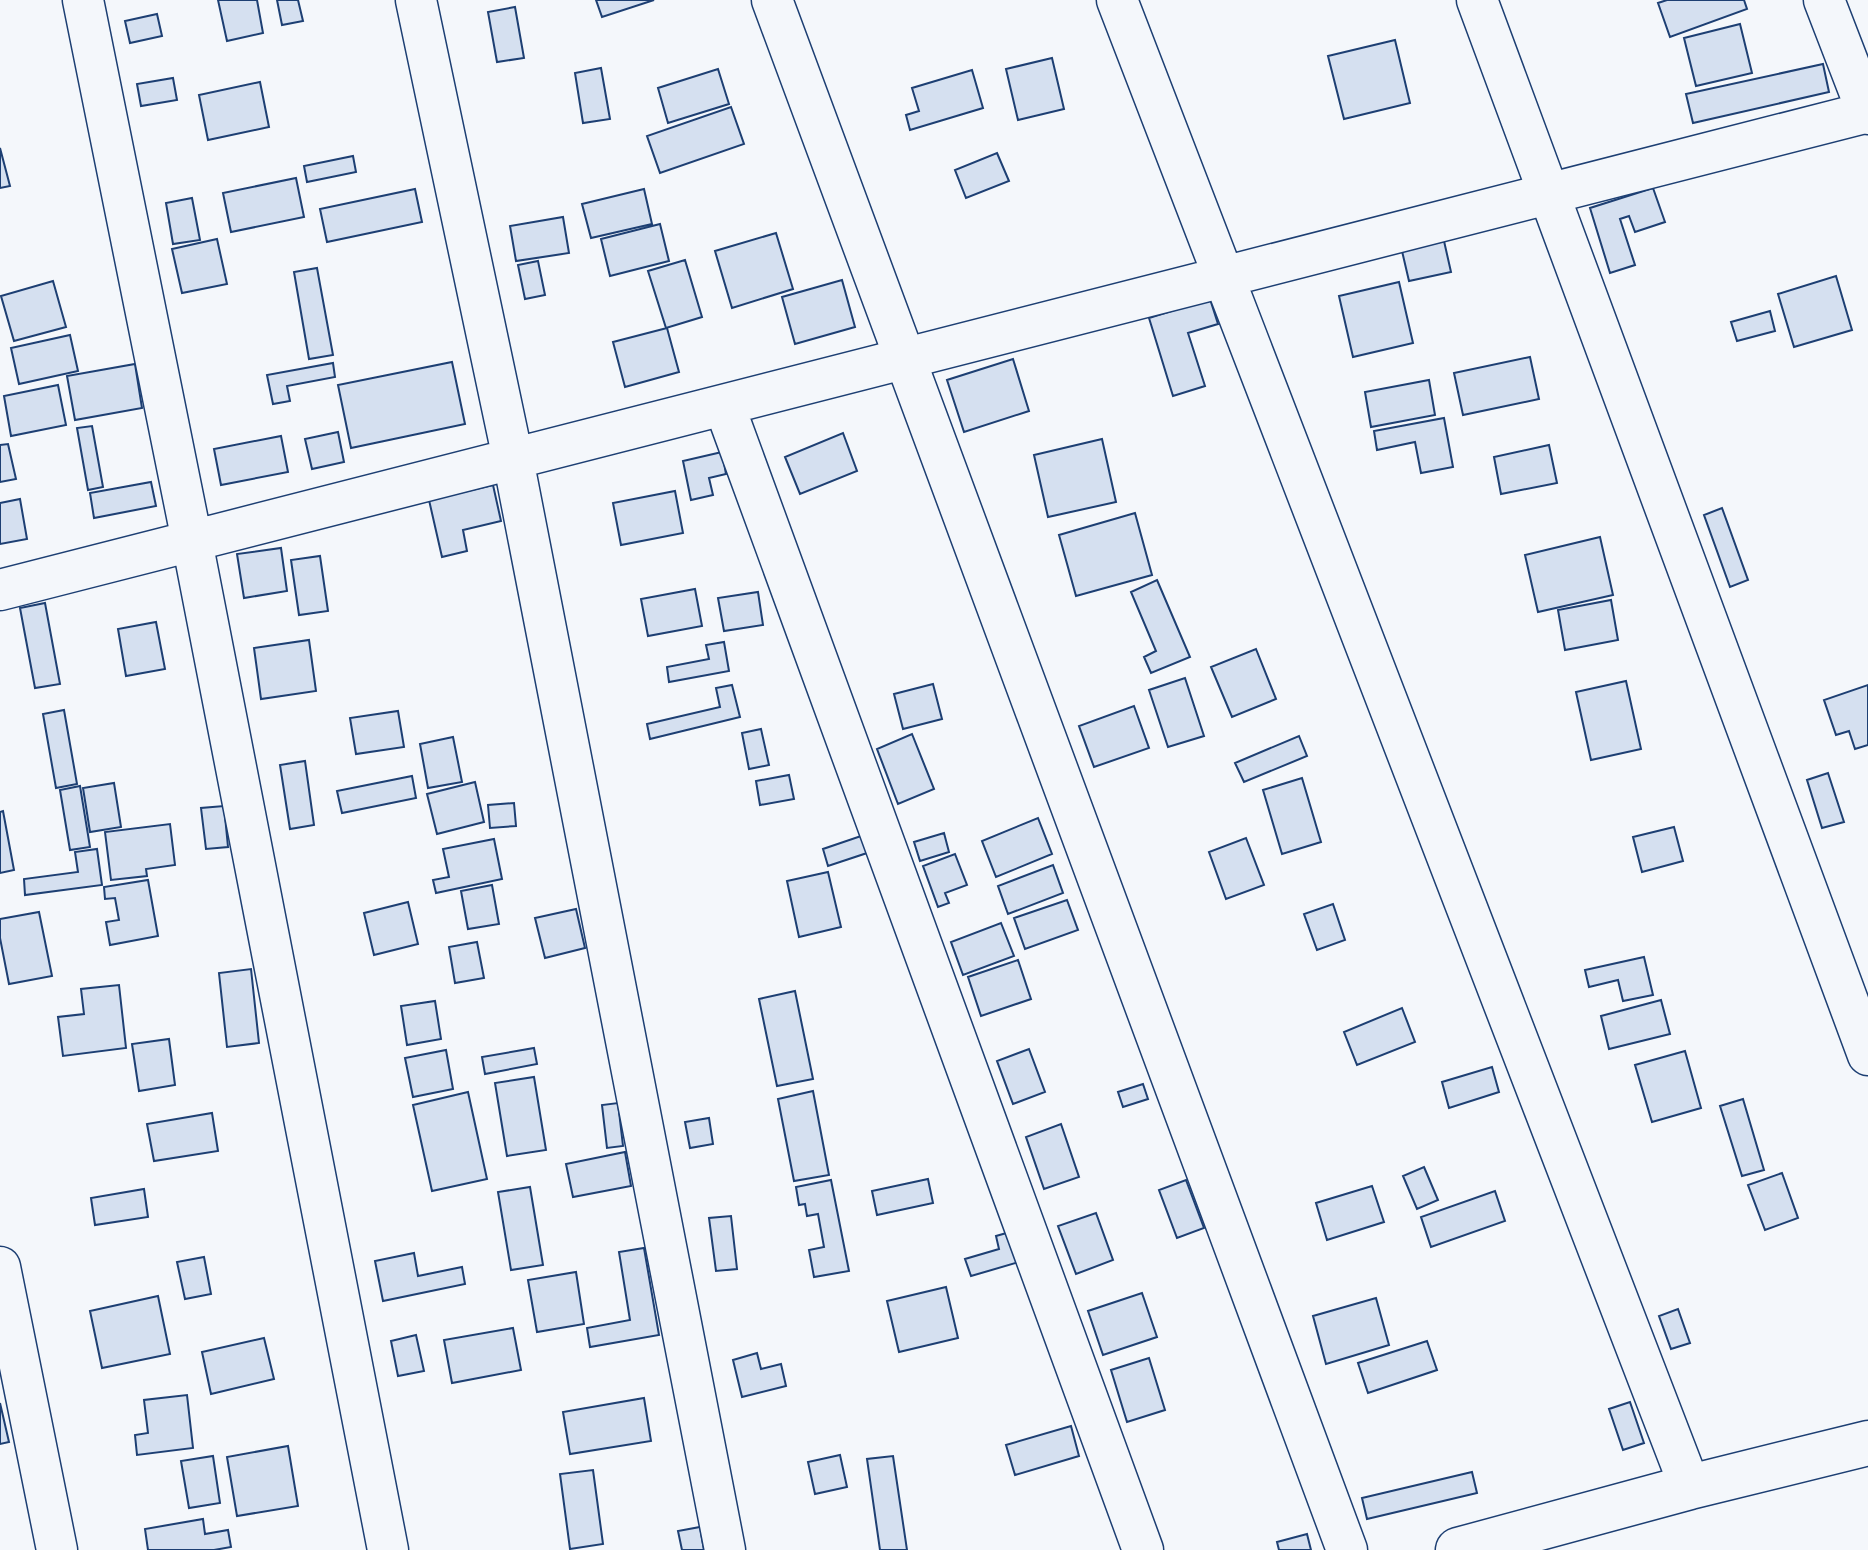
<svg xmlns="http://www.w3.org/2000/svg" width="1868" height="1550" font-family="'PT Serif',serif">
	<style>
		.building { fill: #d5e0f0; stroke: #1d3f73; stroke-width: 2 }
		.lines { fill: none; stroke-linecap: round; stroke-linejoin: round }
		.minor-casing { stroke: #1d3f73; stroke-width: 43 }
		.major-casing { stroke: #1d3f73; stroke-width: 47 }
		.minor { stroke: #f4f7fb; stroke-width: 40 }
		.major { stroke: #f4f7fb; stroke-width: 44 }
	</style>
	<rect width="100%" height="100%" fill="#f4f7fb"/>
	<!-- building -->
	<path class="building" d="M218 0H257L263 33 227 41Z
		M277 0H298L303 21 282 25Z
		M596 0H654L602 17Z
		M1667 0H1744L1747 9 1670 37 1658 3Z
		M515 7 524 58 497 62 488 12Z
		M157 14 162 36 130 43 125 21Z
		M1740 24 1752 73 1696 86 1684 38Z
		M1395 40 1410 103 1344 119 1328 56Z
		M1052 58 1064 109 1018 120 1006 69Z
		M1823 64 1829 92 1693 123 1686 94Z
		M601 68 610 119 583 123 575 73Z
		M718 69 729 104 668 123 658 88Z
		M972 70 983 108 910 130 906 115 919 111 912 88Z
		M173 78 177 100 141 106 137 84Z
		M260 82 269 127 208 140 199 95Z
		M731 107 744 144 660 173 647 136Z
		M0 148 10 186 0 188Z
		M997 153 1009 181 966 198 955 170Z
		M353 156 356 172 307 182 304 166Z
		M296 178 304 217 231 232 223 193Z
		M1653 188 1665 222 1635 232 1629 216 1620 219 1635 265 1610 273 1590 208Z
		M415 189 422 222 327 242 320 209Z
		M644 189 652 224 591 238 582 204Z
		M192 198 200 240 173 244 166 203Z
		M563 217 569 253 516 261 510 226Z
		M660 224 669 261 610 276 601 239Z
		M776 233 793 289 732 308 715 251Z
		M217 239 227 284 182 293 172 249Z
		M1444 241 1451 272 1409 281 1402 251Z
		M685 260 702 317 666 328 648 271Z
		M538 261 545 295 525 299 518 265Z
		M317 268 333 355 309 359 294 272Z
		M1836 276 1852 330 1794 347 1778 294Z
		M842 280 855 327 795 344 782 297Z
		M53 281 66 327 14 341 1 296Z
		M1399 282 1413 343 1353 357 1339 296Z
		M1210 299 1218 324 1188 333 1205 386 1173 396 1149 318Z
		M1770 311 1775 331 1737 341 1731 322Z
		M667 328 679 372 625 387 613 342Z
		M70 335 78 371 19 384 11 348Z
		M1530 357 1539 399 1463 415 1454 373Z
		M1013 359 1029 411 964 432 947 380Z
		M452 362 465 424 351 448 338 385Z
		M333 363 335 377 287 386 290 401 273 404 267 375Z
		M135 364 142 408 75 420 67 376Z
		M1429 380 1435 415 1371 427 1365 392Z
		M58 385 66 425 11 436 4 396Z
		M1444 418 1453 467 1421 473 1415 442 1377 450 1374 431Z
		M92 426 103 487 88 490 77 428Z
		M338 432 344 462 312 469 305 439Z
		M843 433 857 471 800 494 785 457Z
		M281 436 288 472 221 485 214 449Z
		M1102 439 1116 502 1048 517 1034 455Z
		M8 444 16 479 0 482V445Z
		M1549 445 1557 483 1501 494 1494 457Z
		M722 452 726 474 709 478 713 495 691 500 683 461Z
		M151 482 156 506 94 518 90 493Z
		M493 485 501 521 463 530 467 551 442 557 429 500Z
		M675 491 683 533 621 545 613 503Z
		M20 499 27 539 0 544V503Z
		M1722 508 1748 580 1730 587 1704 515Z
		M1135 513 1152 575 1076 596 1059 535Z
		M1600 537 1613 595 1538 612 1525 555Z
		M281 548 287 591 244 598 237 554Z
		M320 556 328 611 299 615 291 560Z
		M1157 580 1190 657 1151 673 1144 657 1156 651 1131 592Z
		M695 589 702 626 648 636 641 599Z
		M758 592 763 625 724 631 718 598Z
		M1611 600 1618 640 1565 650 1558 610Z
		M45 603 60 684 35 688 20 608Z
		M156 622 165 669 126 676 118 629Z
		M309 640 316 691 261 699 254 648Z
		M724 642 729 671 669 682 667 667 709 659 706 645Z
		M1256 649 1276 699 1232 717 1211 667Z
		M1185 678 1204 736 1168 747 1149 690Z
		M1626 681 1641 749 1591 760 1576 692Z
		M933 684 942 719 903 729 894 694Z
		M732 685 740 717 650 739 647 724 720 707 716 688Z
		M1868 685V745L1855 749 1849 731 1836 735 1824 700Z
		M1134 706 1149 748 1094 767 1079 726Z
		M64 710 77 784 56 788 43 714Z
		M398 711 404 747 356 754 350 718Z
		M761 729 769 765 749 769 742 733Z
		M912 734 934 789 898 804 877 749Z
		M1299 736 1307 756 1244 782 1235 763Z
		M453 737 462 782 428 788 420 744Z
		M305 761 314 825 290 829 280 765Z
		M1828 773 1844 822 1822 828 1807 780Z
		M789 775 794 799 760 805 756 781Z
		M412 776 416 798 342 813 337 791Z
		M1302 778 1321 842 1282 854 1263 790Z
		M475 782 484 822 437 834 427 794Z
		M114 783 121 827 90 832 83 788Z
		M80 786 90 847 70 850 60 790Z
		M514 803 516 826 490 828 488 805Z
		M224 806 228 847 206 849 201 808Z
		M3 811 14 870 0 873V812Z
		M1038 818 1052 854 996 877 982 841Z
		M170 824 175 865 146 869 147 876 111 880 105 832Z
		M1674 827 1683 861 1642 872 1633 837Z
		M944 833 949 852 920 861 914 842Z
		M861 836 867 853 828 866 823 849Z
		M1246 838 1264 885 1226 899 1209 852Z
		M494 839 502 879 436 893 433 880 449 877 443 849Z
		M97 849 102 885 25 895 24 879 78 872 75 852Z
		M955 854 967 885 945 893 949 903 938 907 923 866Z
		M1053 865 1063 893 1008 914 998 886Z
		M828 872 841 927 799 937 787 881Z
		M148 880 158 936 110 945 106 922 119 920 115 898 105 899 104 887Z
		M492 885 499 924 468 929 461 891Z
		M1067 900 1078 930 1025 949 1014 918Z
		M408 902 418 944 374 955 364 913Z
		M1333 904 1345 940 1317 950 1304 914Z
		M576 909 585 948 545 958 535 918Z
		M39 912 52 976 9 984 0 938V919Z
		M1001 923 1014 956 963 975 951 942Z
		M477 942 484 978 455 983 449 947Z
		M1644 957 1653 995 1623 1001 1618 980 1589 987 1585 970Z
		M1018 960 1031 999 981 1016 968 977Z
		M251 969 259 1043 227 1047 219 973Z
		M119 985 126 1048 63 1056 58 1017 84 1014 81 989Z
		M795 991 813 1079 777 1086 759 999Z
		M1661 1000 1670 1034 1609 1049 1601 1016Z
		M435 1001 441 1039 407 1045 401 1006Z
		M1402 1008 1415 1042 1357 1065 1344 1032Z
		M169 1039 175 1085 139 1091 132 1044Z
		M534 1048 537 1064 485 1074 482 1057Z
		M1029 1049 1045 1092 1013 1104 997 1061Z
		M446 1050 453 1089 413 1097 405 1058Z
		M1685 1051 1701 1108 1652 1122 1635 1065Z
		M1492 1067 1499 1092 1449 1108 1442 1082Z
		M534 1077 546 1150 507 1156 495 1083Z
		M1143 1084 1148 1099 1123 1107 1118 1092Z
		M813 1091 829 1175 794 1181 778 1099Z
		M468 1092 487 1179 432 1191 413 1105Z
		M1743 1099 1764 1170 1742 1176 1720 1106Z
		M618 1103 623 1146 607 1148 602 1105Z
		M212 1113 218 1151 154 1161 147 1124Z
		M709 1118 713 1144 690 1148 685 1122Z
		M1061 1124 1079 1177 1044 1189 1026 1137Z
		M625 1152 631 1186 573 1197 566 1164Z
		M1424 1167 1438 1200 1417 1209 1403 1176Z
		M1782 1173 1798 1218 1765 1230 1748 1185Z
		M928 1179 933 1203 877 1215 872 1191Z
		M831 1180 849 1271 814 1277 809 1250 824 1247 818 1214 807 1216 805 1204 799 1205 796 1187Z
		M1186 1180 1204 1228 1177 1238 1159 1190Z
		M1372 1186 1384 1222 1327 1240 1316 1203Z
		M530 1187 543 1265 511 1270 498 1192Z
		M144 1189 148 1217 95 1225 91 1198Z
		M1495 1191 1505 1221 1431 1247 1421 1217Z
		M1096 1213 1113 1260 1076 1274 1058 1226Z
		M731 1216 737 1269 716 1271 709 1218Z
		M1017 1230 1026 1260 971 1276 965 1259 999 1249 996 1236Z
		M644 1248 659 1335 590 1347 587 1328 630 1320 619 1252Z
		M414 1253 418 1276 462 1267 465 1284 383 1301 375 1261Z
		M204 1257 211 1294 185 1299 177 1262Z
		M576 1272 584 1324 537 1332 528 1280Z
		M946 1287 958 1338 899 1352 887 1301Z
		M1142 1293 1157 1337 1103 1355 1088 1311Z
		M158 1296 170 1354 102 1368 90 1311Z
		M1376 1298 1389 1345 1326 1364 1313 1316Z
		M1678 1309 1690 1343 1671 1349 1659 1316Z
		M513 1328 521 1370 452 1383 444 1340Z
		M416 1335 424 1371 398 1376 391 1341Z
		M264 1338 274 1379 211 1394 202 1352Z
		M1427 1341 1437 1370 1368 1393 1358 1363Z
		M757 1353 761 1369 781 1364 786 1386 742 1397 733 1360Z
		M1149 1358 1165 1410 1127 1422 1111 1370Z
		M187 1395 193 1448 137 1455 135 1435 148 1433 144 1400Z
		M644 1398 651 1441 570 1454 563 1412Z
		M1630 1402 1644 1443 1623 1450 1609 1409Z
		M0 1403 9 1442 0 1444Z
		M1071 1426 1079 1456 1015 1475 1006 1445Z
		M288 1446 298 1506 237 1516 227 1457Z
		M840 1455 847 1487 815 1494 808 1462Z
		M213 1456 220 1503 189 1508 181 1461Z
		M893 1456 907 1550H880L867 1459Z
		M593 1470 603 1544 570 1549 560 1474Z
		M1472 1472 1477 1493 1367 1519 1362 1498Z
		M203 1519 205 1534 228 1530 231 1547 214 1550H148L145 1529Z
		M700 1527 704 1550H682L678 1531Z
		M1307 1534 1311 1550H1279L1277 1542Z"/>
	<g class="lines">
		<!-- minor casing -->
		<g class="minor-casing">
			<path id="minor" d="M83 0 192 541 388 1550
				M416 0 513 459 725 1550
				M772 0 1347 1550
				M1117 0 1690 1487
				M1477 0 1868 1055
				M1824 0 1868 114
				M724 405 1143 1550
				M0 590 1868 112
				M0 1267 57 1550"/>
		</g>
		<!-- major casing -->
		<g class="major-casing">
			<path id="major" d="M1458 1550 1690 1487 1868 1443"/>
		</g>
		<!-- minor -->
		<use href="#minor" class="minor"/>
		<!-- major -->
		<use href="#major" class="major"/>
	</g>
</svg>
